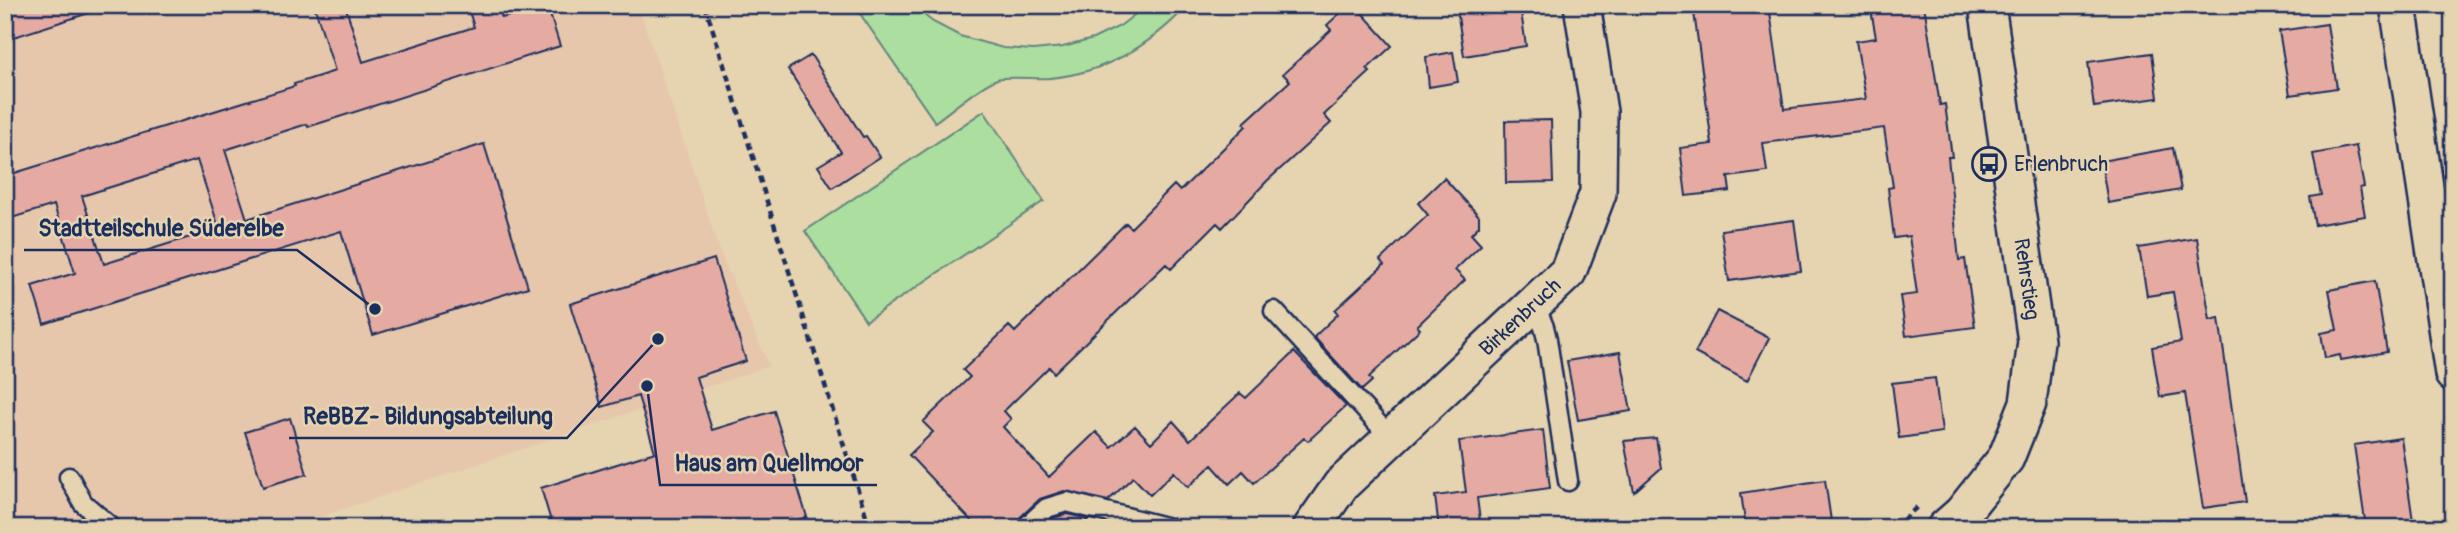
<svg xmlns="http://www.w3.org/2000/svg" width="2458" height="533" font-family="Pangolin,sans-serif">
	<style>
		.built { fill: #e6c7ac }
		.green { fill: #abde9f; stroke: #63867e; stroke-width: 2 }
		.building { fill: #e5aba2; stroke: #1b2f5e; stroke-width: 2; fill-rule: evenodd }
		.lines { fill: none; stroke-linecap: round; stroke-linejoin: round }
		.service-casing { stroke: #1b2f5e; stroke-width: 23 }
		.minor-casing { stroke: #1b2f5e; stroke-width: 40 }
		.path { stroke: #1b2f5e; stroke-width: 4.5; stroke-dasharray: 7 5; stroke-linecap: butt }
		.service { stroke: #e6d3b0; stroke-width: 18 }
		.minor { stroke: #e6d3b0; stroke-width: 35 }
		.labels { text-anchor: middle; stroke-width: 5; stroke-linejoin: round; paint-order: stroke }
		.poi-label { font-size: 21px; fill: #1b2f5e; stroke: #e6d3b0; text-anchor: start }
		.street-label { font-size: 21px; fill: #1b2f5e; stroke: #e6d3b0 }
		.leader { fill: none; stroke: #1b2f5e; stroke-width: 2.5 }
		.callout-dot { fill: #1b2f5e; stroke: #e6d3b0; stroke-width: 2.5 }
		.callout-label { font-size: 23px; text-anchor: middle; font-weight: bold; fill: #1b2f5e; stroke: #e6d3b0; stroke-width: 5; stroke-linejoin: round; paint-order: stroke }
	</style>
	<rect width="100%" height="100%" fill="#e6d3b0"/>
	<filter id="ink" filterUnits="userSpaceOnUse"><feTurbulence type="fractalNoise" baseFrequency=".0143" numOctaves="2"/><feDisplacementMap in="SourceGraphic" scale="14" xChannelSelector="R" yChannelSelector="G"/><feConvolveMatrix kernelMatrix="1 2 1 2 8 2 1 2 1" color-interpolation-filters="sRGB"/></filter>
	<g filter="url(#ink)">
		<!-- built -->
		<path class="built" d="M5 5H638L720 252 769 366 287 528H5Z"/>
		<!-- green -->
		<path class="green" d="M854 5H911L933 22 960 36 1003 48 1033 50 1063 47 1093 39 1120 26 1147 5H1188C1151 45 1105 73 1050 78 1039 79 1003 76 997 79 978 87 953 109 935 122Z
			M984 111 1044 201 866 321 805 231Z"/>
		<!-- building -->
		<path class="building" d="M5 5H94L95 11 5 40Z
			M314 5H345L363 62 474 27 467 5H498L502 18 547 5 560 46 308 127 307 124 225 150 247 219 484 144 528 287 373 335 341 231 44 324 32 286 75 273 54 205 5 220V176L295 86 294 84 335 71ZM197 160 219 228 104 264 82 196Z
			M1349 5H1355L1392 46 1367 69 1370 72 1324 115 1331 123 1267 181 1222 228 1217 223 1171 269 1166 264 1054 373 1049 367 1004 411 1011 419 1003 427 1049 477 1096 432 1111 447 1135 426 1151 443 1173 421 1190 440 1240 393 1246 398 1294 352 1346 406 1308 441 1304 438 1254 483 1243 471 1229 484 1212 465 1188 487 1174 472 1150 495 1133 477 1108 501 1064 491 1040 499 1017 520 1014 528H978L909 455 933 432 923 422 970 377 963 370 1009 326 1015 332 1126 223 1131 228 1174 185 1180 191 1246 126 1244 123 1290 81 1283 74 1331 30 1327 25Z
			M1490 5H1520L1526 46 1464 56 1457 10Z
			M1693 5H1769L1784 109 1866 99 1856 41 1876 38 1871 10 1900 5H1924L1940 105 1945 104 1952 157H1948L1959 260 1965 259 1975 327 1906 336 1900 296 1917 294 1909 236 1894 238 1888 188 1893 187 1884 128 1763 143 1767 172 1728 177 1730 191 1686 196 1680 148 1712 144Z
			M2327 24 2337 88 2290 95 2279 31Z
			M1453 52 1458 82 1429 87 1426 57Z
			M2152 53 2158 98 2094 107 2088 62Z
			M811 55 863 137 866 136 880 157 832 188 818 166 841 152 788 69Z
			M1551 120 1553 182 1506 183 1505 121Z
			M2356 146 2364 187 2360 188 2365 216 2315 225 2310 197 2321 195 2313 154Z
			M2173 148 2181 190 2108 203 2101 161Z
			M1444 178 1479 216V226L1471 234 1481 245 1455 270 1465 280 1417 326 1420 329 1369 377 1372 381 1362 390 1314 337 1338 314 1335 310 1384 265 1380 260 1428 215 1418 203Z
			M1794 220 1801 271 1729 281 1721 230Z
			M2197 238 2210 320 2219 318 2245 502 2203 508 2185 393 2160 397 2152 347 2181 342 2173 292 2147 296 2139 248Z
			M714 259 746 361 696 377 712 430 774 411 807 517 773 528H553L541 488 655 452 638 396 602 407 570 304Z
			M2375 281 2387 352 2341 360 2340 355 2325 358 2321 333 2337 330 2329 290Z
			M1717 311 1769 338 1747 381 1695 353Z
			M1620 352 1631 411 1578 420 1567 361Z
			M1935 378 1942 432 1899 438 1892 383Z
			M290 418 307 474 263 487 245 432Z
			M1543 430 1550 488 1477 498 1481 528H1439L1435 496 1466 492 1459 441Z
			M1656 438 1661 468 1634 492 1624 441Z
			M2401 438 2414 528H2366L2354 445Z
			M1825 480 1832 528H1746L1741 493Z
			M1067 514 1088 519 1080 528H1042L1053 518Z"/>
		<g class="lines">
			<!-- service casing -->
			<g class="service-casing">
				<path id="service" d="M1534 303 1544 327 1547 339 1568 481
					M1274 311 1391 438
					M69 477 83 503 112 528
					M1025 528 1047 508 1067 502 1169 528"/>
			</g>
			<!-- minor casing -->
			<g class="minor-casing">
				<path id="minor" d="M2398 5 2453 374
					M1311 528 1341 485 1568 272 1598 193 1599 112 1582 5
					M1945 528 1962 513 2006 458 2028 403 2036 341 1987 5"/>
			</g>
			<!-- path -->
			<path class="path" d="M705 5 870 528
				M1894 528 1917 507"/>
			<!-- service -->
			<use href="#service" class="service"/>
			<!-- minor -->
			<use href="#minor" class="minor"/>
		</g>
	</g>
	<!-- icons -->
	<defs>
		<g id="bus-ring" transform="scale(1.75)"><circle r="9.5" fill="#e6d3b0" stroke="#1b2f5e" stroke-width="1.5"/><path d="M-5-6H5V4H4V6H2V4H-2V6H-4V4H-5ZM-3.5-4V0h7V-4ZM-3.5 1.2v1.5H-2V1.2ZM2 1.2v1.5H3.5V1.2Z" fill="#1b2f5e"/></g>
	</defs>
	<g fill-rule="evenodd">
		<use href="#bus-ring" x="1989" y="164"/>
	</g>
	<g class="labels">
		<!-- poi labels -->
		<g class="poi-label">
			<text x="2014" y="171">Erlenbruch</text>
		</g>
		<!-- street labels -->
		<g class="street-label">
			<text transform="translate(2027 279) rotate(82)" y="7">Rehrstieg</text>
			<text transform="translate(1520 317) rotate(-43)" y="7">Birkenbruch</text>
		</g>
	</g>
	<!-- callouts -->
	<path class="leader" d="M375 309L297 250H24M658 339L567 438H289M647 386L660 485H877"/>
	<g class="callout-dot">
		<circle cx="375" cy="309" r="7"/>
		<circle cx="658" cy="339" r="7"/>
		<circle cx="647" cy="386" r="7"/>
	</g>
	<g class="callout-label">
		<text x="161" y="236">Stadtteilschule Süderelbe</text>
		<text x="428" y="424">ReBBZ- Bildungsabteilung</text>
		<text x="769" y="471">Haus am Quellmoor</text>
	</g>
	<!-- margin -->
	<rect width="2458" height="533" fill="none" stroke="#e6d3b0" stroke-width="28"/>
	<rect x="14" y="14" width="2430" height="505" fill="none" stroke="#1b2f5e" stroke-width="2.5" filter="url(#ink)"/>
</svg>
